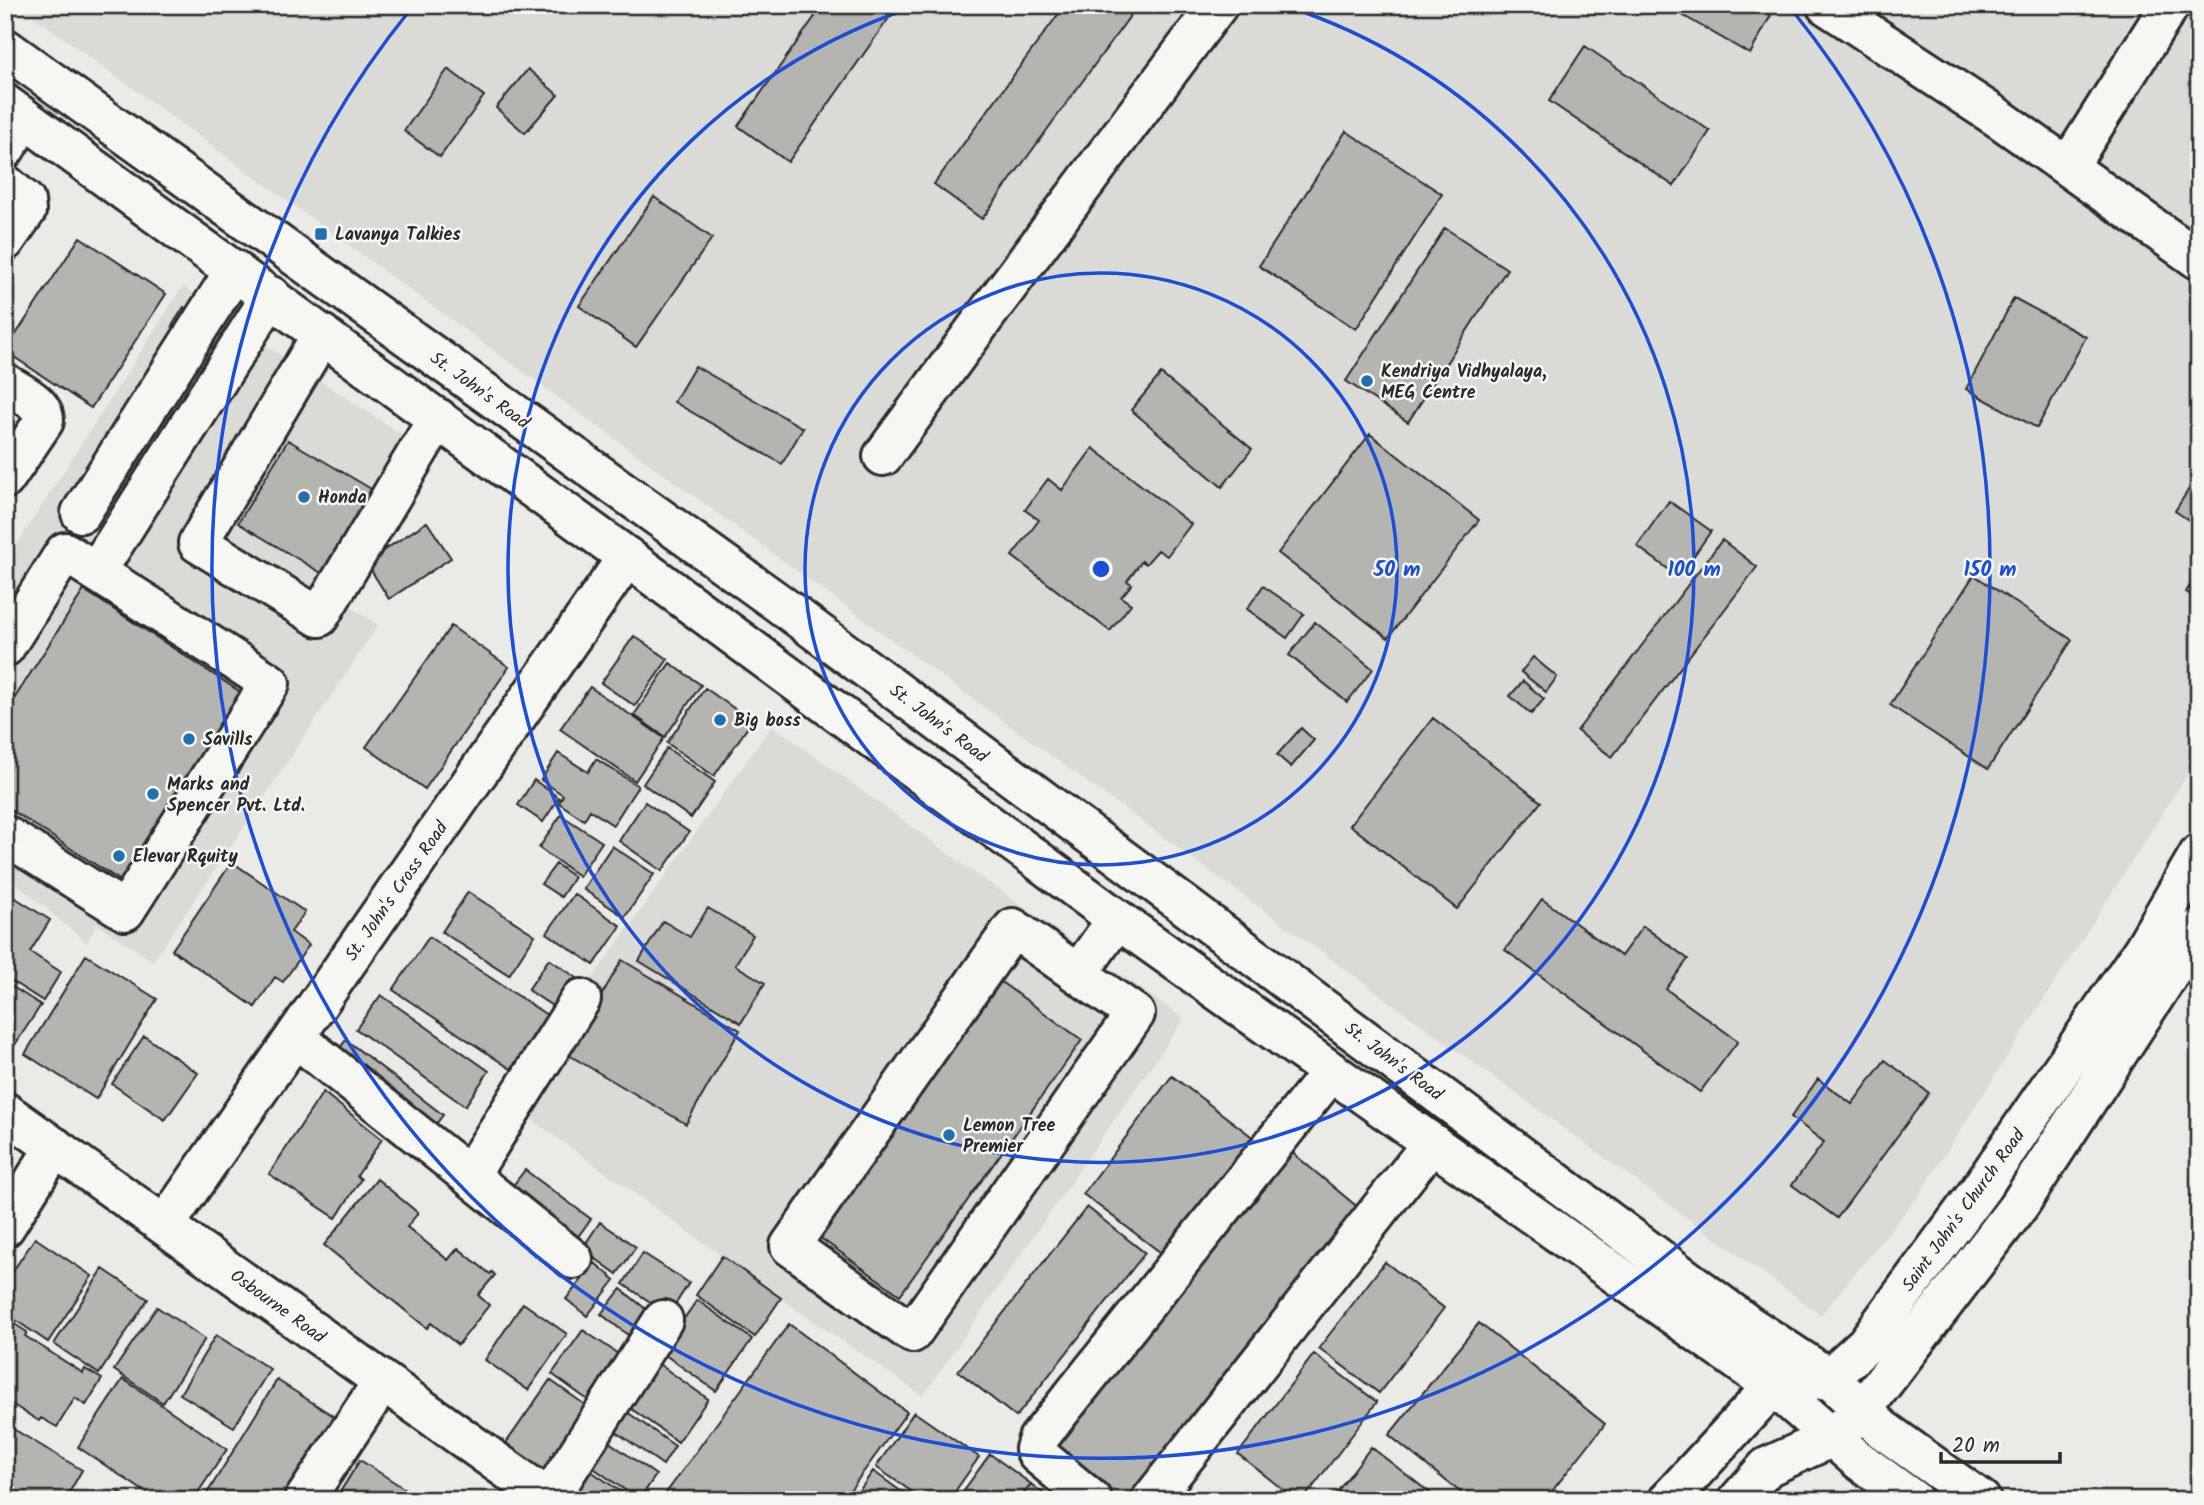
<svg xmlns="http://www.w3.org/2000/svg" width="2204" height="1505" font-family="Kalam,sans-serif">
	<style>
		.built { fill: #dadad6 }
		.building { fill: #b4b4b1; stroke: #2b2b2b; stroke-width: 2 }
		.lines { fill: none; stroke-linecap: round; stroke-linejoin: round }
		.minor-casing { stroke: #2b2b2b; stroke-width: 44 }
		.major-casing { stroke: #2b2b2b; stroke-width: 44 }
		.minor { stroke: #f6f6f2; stroke-width: 38 }
		.major { stroke: #f6f6f2; stroke-width: 38 }
		.ring { fill: none; stroke: #1d4ed8; stroke-width: 3.5 }
		.poi-dot { fill: #1f6fb2; stroke: #f6f6f2; stroke-width: 2.5 }
		.labels { text-anchor: middle; stroke-width: 5; stroke-linejoin: round; paint-order: stroke }
		.poi-label { font-size: 18px; font-weight: bold; fill: #2b2b2b; stroke: #f6f6f2; text-anchor: start }
		.street-label { font-size: 18px; fill: #2b2b2b; stroke: #f6f6f2 }
		.centre { fill: #1d4ed8; stroke: #f6f6f2; stroke-width: 3.5 }
		.ring-label { font-size: 21px; text-anchor: middle; font-weight: bold; fill: #1d4ed8; stroke: #f6f6f2; stroke-width: 5; stroke-linejoin: round; paint-order: stroke }
	</style>
	<rect width="100%" height="100%" fill="#eaeae6"/>
	<filter id="ink" filterUnits="userSpaceOnUse"><feTurbulence type="fractalNoise" baseFrequency=".0143" numOctaves="2"/><feDisplacementMap in="SourceGraphic" scale="14" xChannelSelector="R" yChannelSelector="G"/><feConvolveMatrix kernelMatrix="1 2 1 2 8 2 1 2 1" color-interpolation-filters="sRGB"/></filter>
	<g filter="url(#ink)">
		<!-- built -->
		<path class="built" d="M18 5H2199V756L1919 1195 1821 1315Z
			M183 286 279 354 429 452 336 597 378 625 257 808 153 961 97 924 87 943 5 874V563Z
			M772 725 975 873 1184 1019 923 1396 790 1305 506 1101Z"/>
		<!-- building -->
		<path class="building" d="M823 5H898L788 162 738 126Z
			M1065 5H1138L982 219 934 184Z
			M1672 5H1754L1771 15 1750 54 1670 8Z
			M1585 46 1710 131 1674 186 1549 101Z
			M448 69 484 96 440 157 404 131Z
			M528 69 558 95 525 133 496 108Z
			M1346 131 1442 194 1356 329 1259 266Z
			M654 197 712 238 636 347 579 306Z
			M1445 228 1507 269 1408 422 1346 381Z
			M80 237 166 294 91 408 5 351Z
			M2014 298 2086 337 2037 428 1966 389Z
			M184 307 194 314 183 333 172 326Z
			M695 366 803 428 782 464 674 402Z
			M1161 374 1252 449 1222 487 1131 410Z
			M1370 434 1479 520 1388 638 1278 553Z
			M288 440 373 490 323 574 238 523Z
			M1093 448 1191 524 1167 556 1158 550 1146 564 1142 561 1127 581 1132 584 1121 597 1131 604 1110 631 1012 556 1039 520 1025 510 1048 479 1062 490Z
			M2199 473V527L2175 511Z
			M1669 501 1711 531 1679 577 1637 546Z
			M427 522 451 558 389 599 366 562Z
			M1722 540 1757 567 1612 757 1577 731Z
			M2199 571V600L2186 592Z
			M1974 575 2072 640 1988 769 1890 705Z
			M1263 586 1304 614 1287 638 1247 609Z
			M84 590 245 695 124 883 5 806V713Z
			M1315 622 1373 669 1347 702 1289 655Z
			M451 626 509 667 425 789 366 747Z
			M634 636 668 659 635 706 601 683Z
			M1533 657 1557 677 1546 692 1521 672Z
			M670 663 701 685 665 737 634 715Z
			M1523 681 1544 699 1531 714 1510 696Z
			M590 687 664 738 635 781 560 729Z
			M705 688 752 721 714 776 667 743Z
			M1433 718 1541 802 1457 909 1350 825Z
			M1301 728 1314 740 1291 767 1277 755Z
			M667 748 715 782 691 818 643 784Z
			M558 753 588 772 596 759 638 786 613 825 590 810 584 820 559 803 563 795 541 780Z
			M534 780 559 798 543 822 518 805Z
			M645 802 689 832 662 871 619 841Z
			M561 815 602 842 579 876 539 848Z
			M612 846 654 874 625 917 583 889Z
			M232 862 305 912 291 932 309 945 283 982 275 977 255 1007 172 950Z
			M556 864 574 877 561 897 541 884Z
			M468 892 535 935 509 975 442 932Z
			M574 894 621 926 594 965 547 933Z
			M14 897 50 920 30 952 61 972 43 1001 5 977V911Z
			M1542 899 1621 956 1643 926 1688 959 1666 989 1738 1041 1700 1092 1505 950Z
			M708 908 753 935 735 965 765 983 741 1023 639 961 663 921 690 937Z
			M429 937 547 1015 511 1069 393 990Z
			M86 955 157 999 96 1099 25 1054Z
			M549 959 577 978 557 1009 528 990Z
			M622 960 740 1030 686 1124 567 1054Z
			M5 982 41 1005 5 1060Z
			M1001 982 1082 1040 900 1295 819 1237Z
			M381 995 489 1071 465 1106 356 1029Z
			M144 1036 198 1073 165 1120 112 1084Z
			M346 1040 443 1115 430 1132 333 1057Z
			M1885 1060 1929 1093 1837 1218 1792 1185 1824 1142 1791 1117 1818 1079 1852 1104Z
			M1172 1076 1255 1139 1168 1258 1083 1194Z
			M323 1092 382 1139 357 1176 361 1179 336 1218 269 1174Z
			M1289 1150 1367 1215 1135 1500H1103L1044 1451Z
			M525 1170 591 1219 573 1243 508 1192Z
			M377 1179 418 1213 407 1227 448 1260 458 1248 490 1274 492 1272 495 1275 478 1295 489 1305 458 1345 431 1323 427 1328 324 1245Z
			M1087 1207 1145 1253 1016 1417 958 1371Z
			M600 1222 636 1247 617 1274 582 1249Z
			M35 1238 92 1276 48 1342 5 1313V1283Z
			M643 1253 689 1283 669 1314 623 1284Z
			M722 1256 781 1298 755 1337 696 1295Z
			M1385 1262 1444 1308 1379 1393 1319 1348Z
			M595 1263 615 1280 587 1316 566 1299Z
			M103 1269 148 1299 99 1374 54 1344Z
			M621 1289 647 1310 628 1335 601 1314Z
			M697 1300 752 1339 716 1391 661 1352Z
			M523 1303 567 1334 528 1390 485 1360Z
			M157 1307 205 1339 163 1403 114 1370Z
			M5 1318 27 1332 25 1336 83 1373 85 1369 102 1379 86 1405 75 1398 57 1427 41 1418 39 1421 5 1400Z
			M1479 1323 1605 1424 1545 1500H1470L1389 1435Z
			M789 1324 907 1412 843 1500H661Z
			M583 1330 630 1362 599 1408 552 1374Z
			M216 1335 270 1369 234 1427 180 1394Z
			M1314 1354 1377 1402 1303 1500H1296L1238 1454Z
			M656 1362 708 1399 678 1442 626 1405Z
			M123 1379 227 1449 193 1500H157L78 1447Z
			M277 1380 335 1417 284 1500H203Z
			M550 1380 598 1414 553 1479 504 1446Z
			M620 1407 675 1446 663 1465 608 1426Z
			M914 1412 979 1457 949 1500H924L876 1467Z
			M10 1427 82 1470 65 1500H9L5 1498V1435Z
			M605 1439 656 1475 639 1500 588 1464Z
			M1371 1447 1439 1500H1331Z
			M990 1454 1031 1484 1019 1500H957Z
			M360 1460 419 1498 418 1500H335Z
			M588 1469 633 1500H576L570 1495Z
			M873 1471 913 1500H853Z
			M1031 1484 1052 1500H1019Z
			M119 1491 132 1500H113Z"/>
		<g class="lines">
			<!-- minor casing -->
			<g class="minor-casing">
				<path id="minor" d="M1826 5 2000 119 2199 260
					M5 149 24 118
					M2068 167 2170 5
					M5 184 25 201 26 211 5 241
					M322 334 198 543 319 617 438 418
					M5 383C20 393 44 402 44 421L5 479
					M883 456 984 318 1218 5
					M81 513 235 270
					M96 572 271 296
					M5 647 65 552 270 683 125 911 5 835
					M1078 974 1135 1014 912 1333 790 1246 1013 928 1078 974 1117 919
					M295 1037 573 1259
					M5 1112 550 1500
					M469 1176 581 999
					M165 1225 627 557
					M5 1227 55 1147
					M549 1499 663 1320
					M304 1500 383 1381
					M1092 1500 1037 1454 1035 1449 1038 1439 1331 1072
					M1151 1500 1432 1143"/>
			</g>
			<!-- major casing -->
			<g class="major-casing">
				<path id="major" d="M5 48 777 602 1747 1324 1829 1378 1882 1429 1981 1500
					M5 104 627 557 1117 919 1773 1386 1857 1459 1913 1500
					M1668 1500 1773 1386 1829 1378 1866 1344 1981 1188 2143 950 2199 854
					M1738 1500 1767 1467 1833 1437 1863 1409 2020 1204 2199 928"/>
			</g>
			<!-- minor -->
			<use href="#minor" class="minor"/>
			<!-- major -->
			<use href="#major" class="major"/>
		</g>
	</g>
	<!-- distance rings -->
	<g class="ring">
		<circle cx="1101" cy="569" r="296"/>
		<path d="M1289 7A593 593 0 1 1 913 7"/>
		<path d="M1792 10A889 889 0 1 1 410 10"/>
	</g>
	<!-- markers -->
	<g class="poi-dot">
		<rect x="314" y="227" width="14" height="14" rx="3.5"/>
		<circle cx="1367" cy="381" r="7"/>
		<circle cx="304" cy="497" r="7"/>
		<circle cx="720" cy="720" r="7"/>
		<circle cx="189" cy="739" r="7"/>
		<circle cx="153" cy="794" r="7"/>
		<circle cx="119" cy="856" r="7"/>
		<circle cx="949" cy="1135" r="7"/>
	</g>
	<g class="labels">
		<!-- poi labels -->
		<g class="poi-label">
			<text x="335" y="240">Lavanya Talkies</text>
			<text x="1381" y="377">Kendriya Vidhyalaya,<tspan x="1381" dy="21">MEG Centre</tspan></text>
			<text x="318" y="503">Honda</text>
			<text x="734" y="726">Big boss</text>
			<text x="203" y="745">Savills</text>
			<text x="167" y="790">Marks and<tspan x="167" dy="21">Spencer Pvt. Ltd.</tspan></text>
			<text x="133" y="862">Elevar Rquity</text>
			<text x="963" y="1131">Lemon Tree<tspan x="963" dy="21">Premier</tspan></text>
		</g>
		<!-- street labels -->
		<g class="street-label">
			<text transform="translate(480 390) rotate(36)" y="6">St. John's Road</text>
			<text transform="translate(939 723) rotate(37)" y="6">St. John's Road</text>
			<text transform="translate(396 891) rotate(-55)" y="6">St. John's Cross Road</text>
			<text transform="translate(1394 1061) rotate(37)" y="6">St. John's Road</text>
			<text transform="translate(1963 1210) rotate(-54)" y="6">Saint John's Church Road</text>
			<text transform="translate(278 1306) rotate(36)" y="6">Osbourne Road</text>
		</g>
	</g>
	<circle cx="1101" cy="569" r="10" class="centre"/>
	<g class="ring-label">
		<text x="1397" y="576">50 m</text>
		<text x="1694" y="576">100 m</text>
		<text x="1990" y="576">150 m</text>
	</g>
	<!-- margin -->
	<rect width="2204" height="1505" fill="none" stroke="#f6f6f2" stroke-width="28"/>
	<rect x="14" y="14" width="2176" height="1477" fill="none" stroke="#2b2b2b" stroke-width="2.5" filter="url(#ink)"/>
	<!-- scale -->
	<path d="M1941 1452v10h119v-10" fill="none" stroke="#2b2b2b" stroke-width="3.5"/>
	<text x="1952" y="1452" font-size="21" fill="#2b2b2b" stroke="#f6f6f2" stroke-width="5" paint-order="stroke">20 m</text>
</svg>
